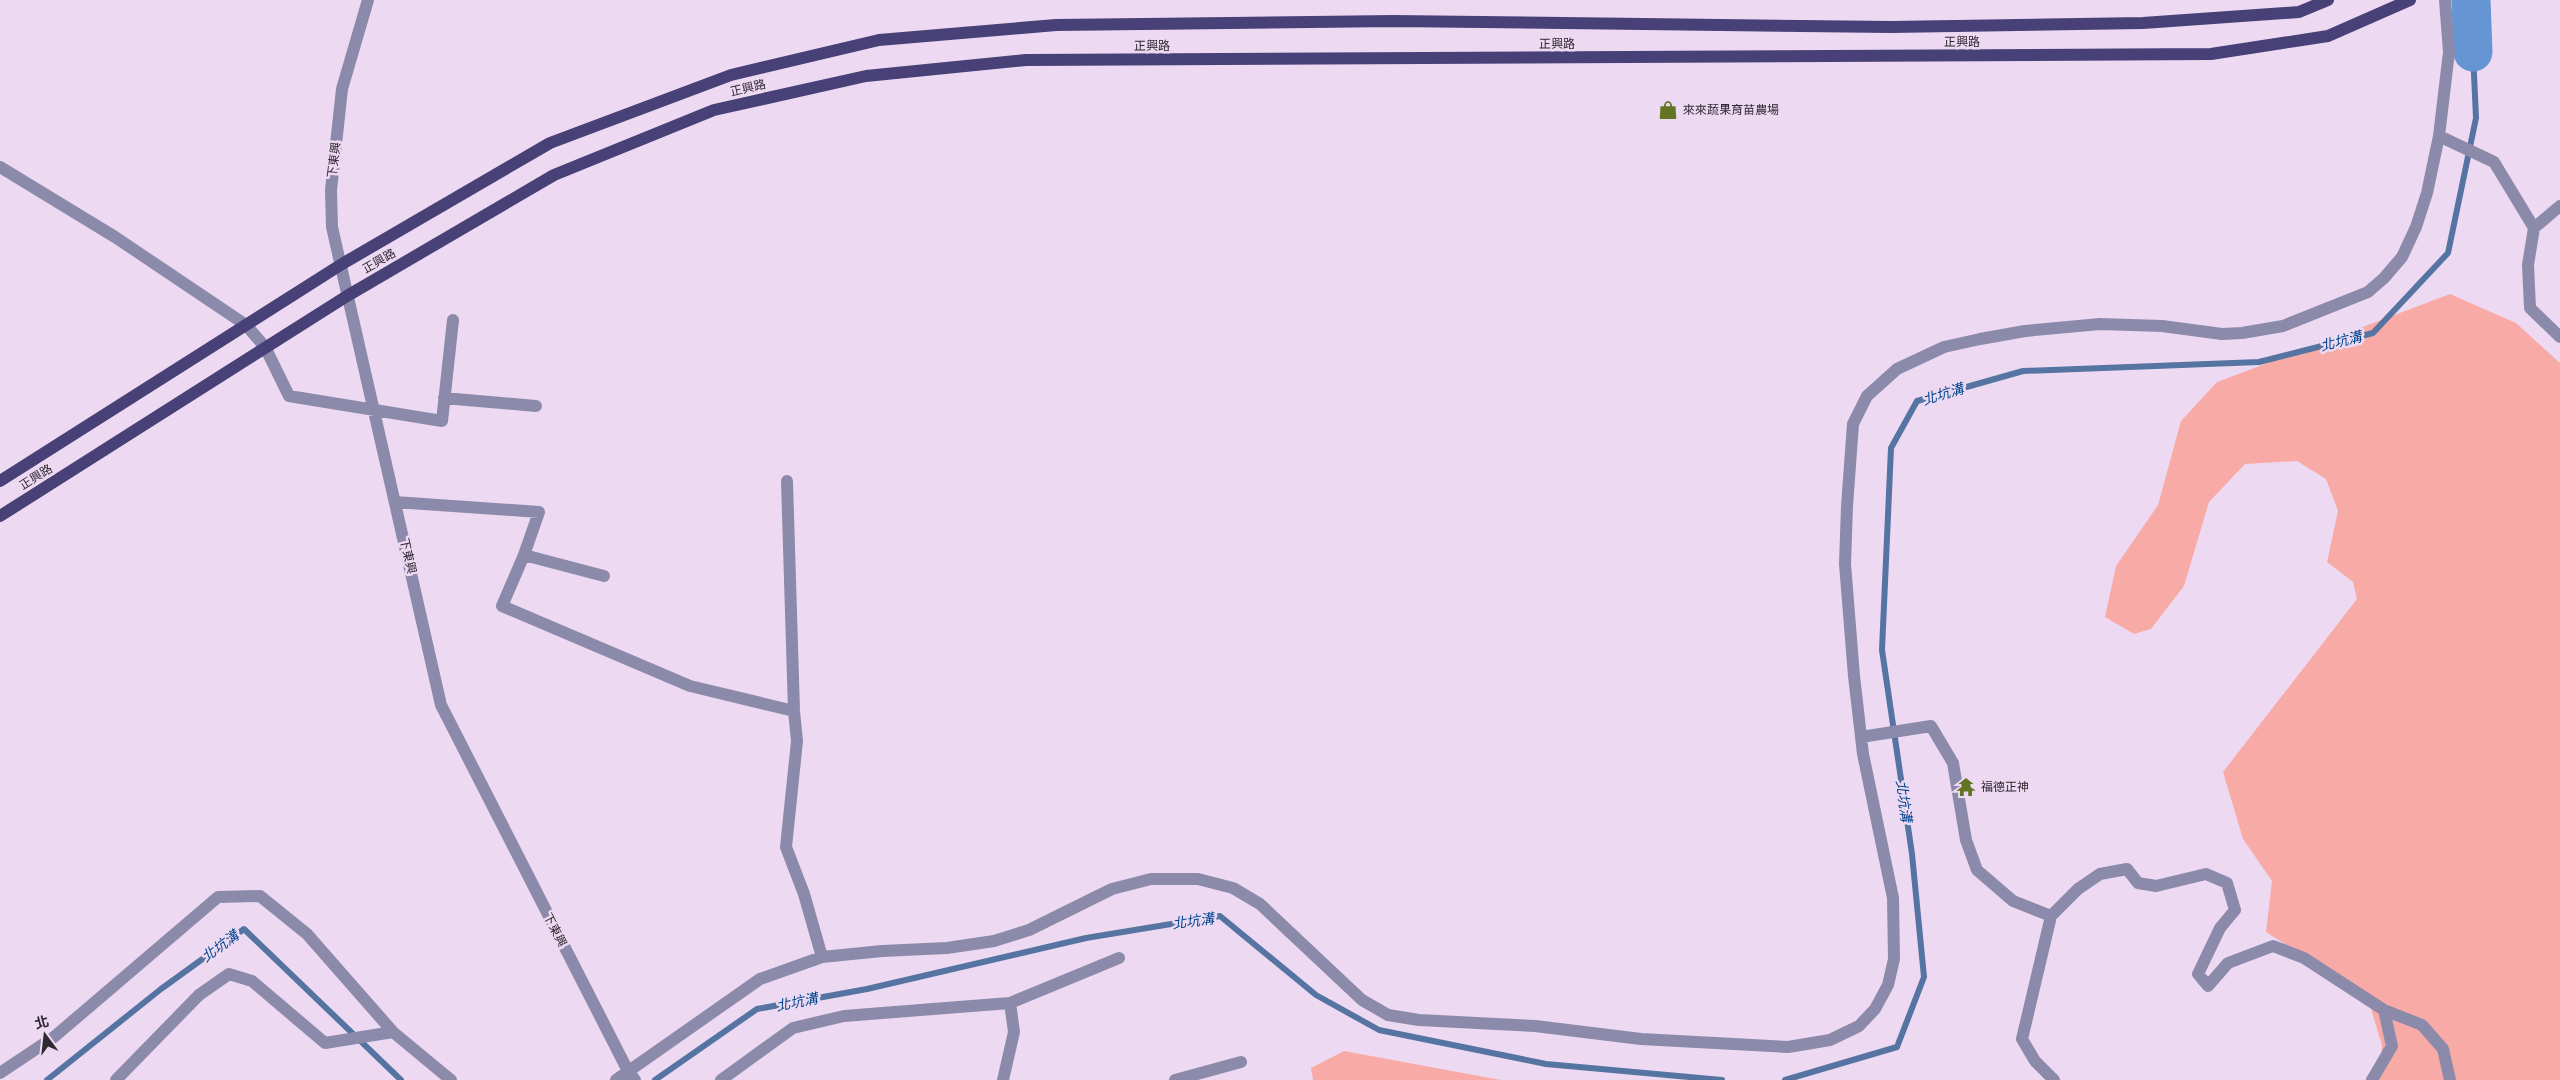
<svg xmlns="http://www.w3.org/2000/svg" width="2560" height="1080" font-family="Merriweather,'Noto Sans TC',serif">
	<style>
		.green { fill: #f8aba6 }
		.lines { fill: none; stroke-linecap: round; stroke-linejoin: round }
		.stream { stroke: #5674a2; stroke-width: 6 }
		.river { stroke: #6695d3; stroke-width: 39 }
		.minor { stroke: #8c8aaa; stroke-width: 12 }
		.major { stroke: #484178; stroke-width: 12 }
		.labels { text-anchor: middle; stroke-width: 5; stroke-linejoin: round; paint-order: stroke }
		.street-label { font-size: 12px; fill: #2f2831; stroke: #eddaf2 }
		.poi-label { font-size: 12px; fill: #2f2831; stroke: #eddaf2; text-anchor: start }
		.water-label { font-size: 14px; font-style: italic; fill: #00458e; stroke: #eddaf2 }
	</style>
	<rect width="100%" height="100%" fill="#eddaf2"/>
	<!-- green -->
	<path class="green" d="M2450 294 2516 323 2560 363V1080H2379L2382 1045 2367 996 2266 932 2272 881 2243 839 2223 772 2357 599 2353 582 2327 562 2338 511 2326 479 2297 461 2245 464 2209 502 2184 586 2151 629 2134 634 2105 617 2116 566 2158 505 2181 421 2217 382Z
		M1344 1051 1501 1080H1313L1311 1068Z"/>
	<g class="lines">
		<!-- stream -->
		<path class="stream" d="M47 1080 161 989 244 929 401 1080
			M655 1080 757 1009 867 989 1086 938 1220 916 1316 995 1379 1030 1546 1064 1722 1080
			M1785 1080 1897 1047 1924 977 1912 854 1882 650 1891 448 1917 401 2023 371 2259 362 2373 333 2448 253 2476 118 2473 52"/>
		<!-- river -->
		<path class="river" d="M2471 0 2473 52"/>
		<!-- minor -->
		<path class="minor" d="M368 0 342 89 331 190 332 227 441 705 628 1071 635 1080
			M2439 136 2494 162 2534 228 2528 265 2530 308 2560 337
			M0 167 115 237 246 325 265 347 289 396 442 421 453 320
			M2534 228 2560 206
			M444 398 536 406
			M787 481 794 711 797 741 786 847 804 894 822 957
			M395 502 539 512 524 555 604 576
			M524 555 502 606 690 686 794 711
			M1861 737 1931 726 1953 763 1966 840 1977 870 2013 901 2051 916
			M2384 1010 2422 1025 2443 1049 2450 1080
			M0 1073 54 1037 218 897 260 896 307 934 393 1032 451 1080
			M116 1080 199 995 229 974 252 981 325 1043 393 1032
			M616 1080 760 979 822 957 882 951 947 948 994 941 1029 930 1112 889 1151 879H1198L1233 888 1260 904 1362 1000 1388 1015 1419 1020 1535 1026 1641 1039 1788 1047 1830 1040 1859 1026 1875 1009 1888 985 1894 959 1893 898 1863 754 1854 676 1845 564 1847 506 1853 424 1867 396 1897 369 1944 347 1980 339 2025 331 2100 324 2162 326 2222 334 2242 333 2283 326 2368 292 2384 278 2402 257 2416 227 2427 193 2439 136 2449 52 2445 0
			M721 1080 793 1028 844 1016 1010 1003 1119 958
			M1003 1080 1014 1032 1010 1003
			M1175 1080 1241 1062
			M2054 1080 2035 1061 2022 1039 2051 916 2078 889 2100 874 2127 869 2138 883 2156 886 2206 874 2227 883 2235 910 2220 928 2198 974 2208 986 2228 963 2273 946 2304 958 2384 1010 2392 1046 2372 1080"/>
		<!-- major -->
		<path class="major" d="M0 481 342 264 550 143 731 75 879 40 1056 25 1393 21 1891 27 2143 23 2299 12 2328 0
			M0 516 347 296 554 175 714 110 866 76 1026 60 2211 54 2328 36 2410 0"/>
	</g>
	<!-- icons -->
	<defs>
		<g id="shop-bare" transform="scale(1.5)"><path d="M-5-2.5h2.3a2.7 3.5 0 0 1 5.4 0H5L5.5 6h-11ZM-1.5-2.5h3a1.5 2.3 0 0 0-3 0Z" fill="#637422" stroke="#eddaf2" stroke-width="2.5" paint-order="stroke"/></g>
		<g id="temple-bare" transform="scale(1.5)"><path d="M0-6L5-2H3V0L6.5 2.5H4V6H1.5V3h-3V6H-4V2.5H-6.5L-3 0V-2H-5Z" fill="#637422" stroke="#eddaf2" stroke-width="2.5" paint-order="stroke"/></g>
	</defs>
	<g fill-rule="evenodd">
		<use href="#shop-bare" x="1668" y="110"/>
		<use href="#temple-bare" x="1966" y="787"/>
	</g>
	<g class="labels">
		<!-- street labels -->
		<g class="street-label">
			<text x="1962" y="46">正興路</text>
			<text x="1557" y="48">正興路</text>
			<text x="1152" y="50">正興路</text>
			<text transform="translate(748 88) rotate(-13)" y="4">正興路</text>
			<text transform="translate(334 160) rotate(-83)" y="4">下東興</text>
			<text transform="translate(379 261) rotate(-30)" y="4">正興路</text>
			<text transform="translate(36 477) rotate(-32)" y="4">正興路</text>
			<text transform="translate(408 556) rotate(77)" y="4">下東興</text>
			<text transform="translate(555 930) rotate(63)" y="4">下東興</text>
		</g>
		<!-- poi labels -->
		<g class="poi-label">
			<text x="1683" y="114">來來蔬果育苗農場</text>
			<text x="1981" y="791">福德正神</text>
		</g>
		<!-- water labels -->
		<g class="water-label">
			<text transform="translate(2341 341) rotate(-14)" y="5">北坑溝</text>
			<text transform="translate(1943 394) rotate(-17)" y="5">北坑溝</text>
			<text transform="translate(1904 801) rotate(82)" y="5">北坑溝</text>
			<text transform="translate(1193 921) rotate(-8)" y="5">北坑溝</text>
			<text transform="translate(220 946) rotate(-36)" y="5">北坑溝</text>
			<text transform="translate(797 1002) rotate(-11)" y="5">北坑溝</text>
		</g>
	</g>
	<!-- north arrow -->
	<g transform="translate(45 1035) rotate(345)" stroke="#eddaf2" stroke-width="4" paint-order="stroke">
	<path d="M0-4L9 19L0 12L-9 19Z" fill="#2f2831"/>
	<text y="-8" font-size="14" font-weight="bold" text-anchor="middle" fill="#2f2831">北</text>
	</g>
</svg>
